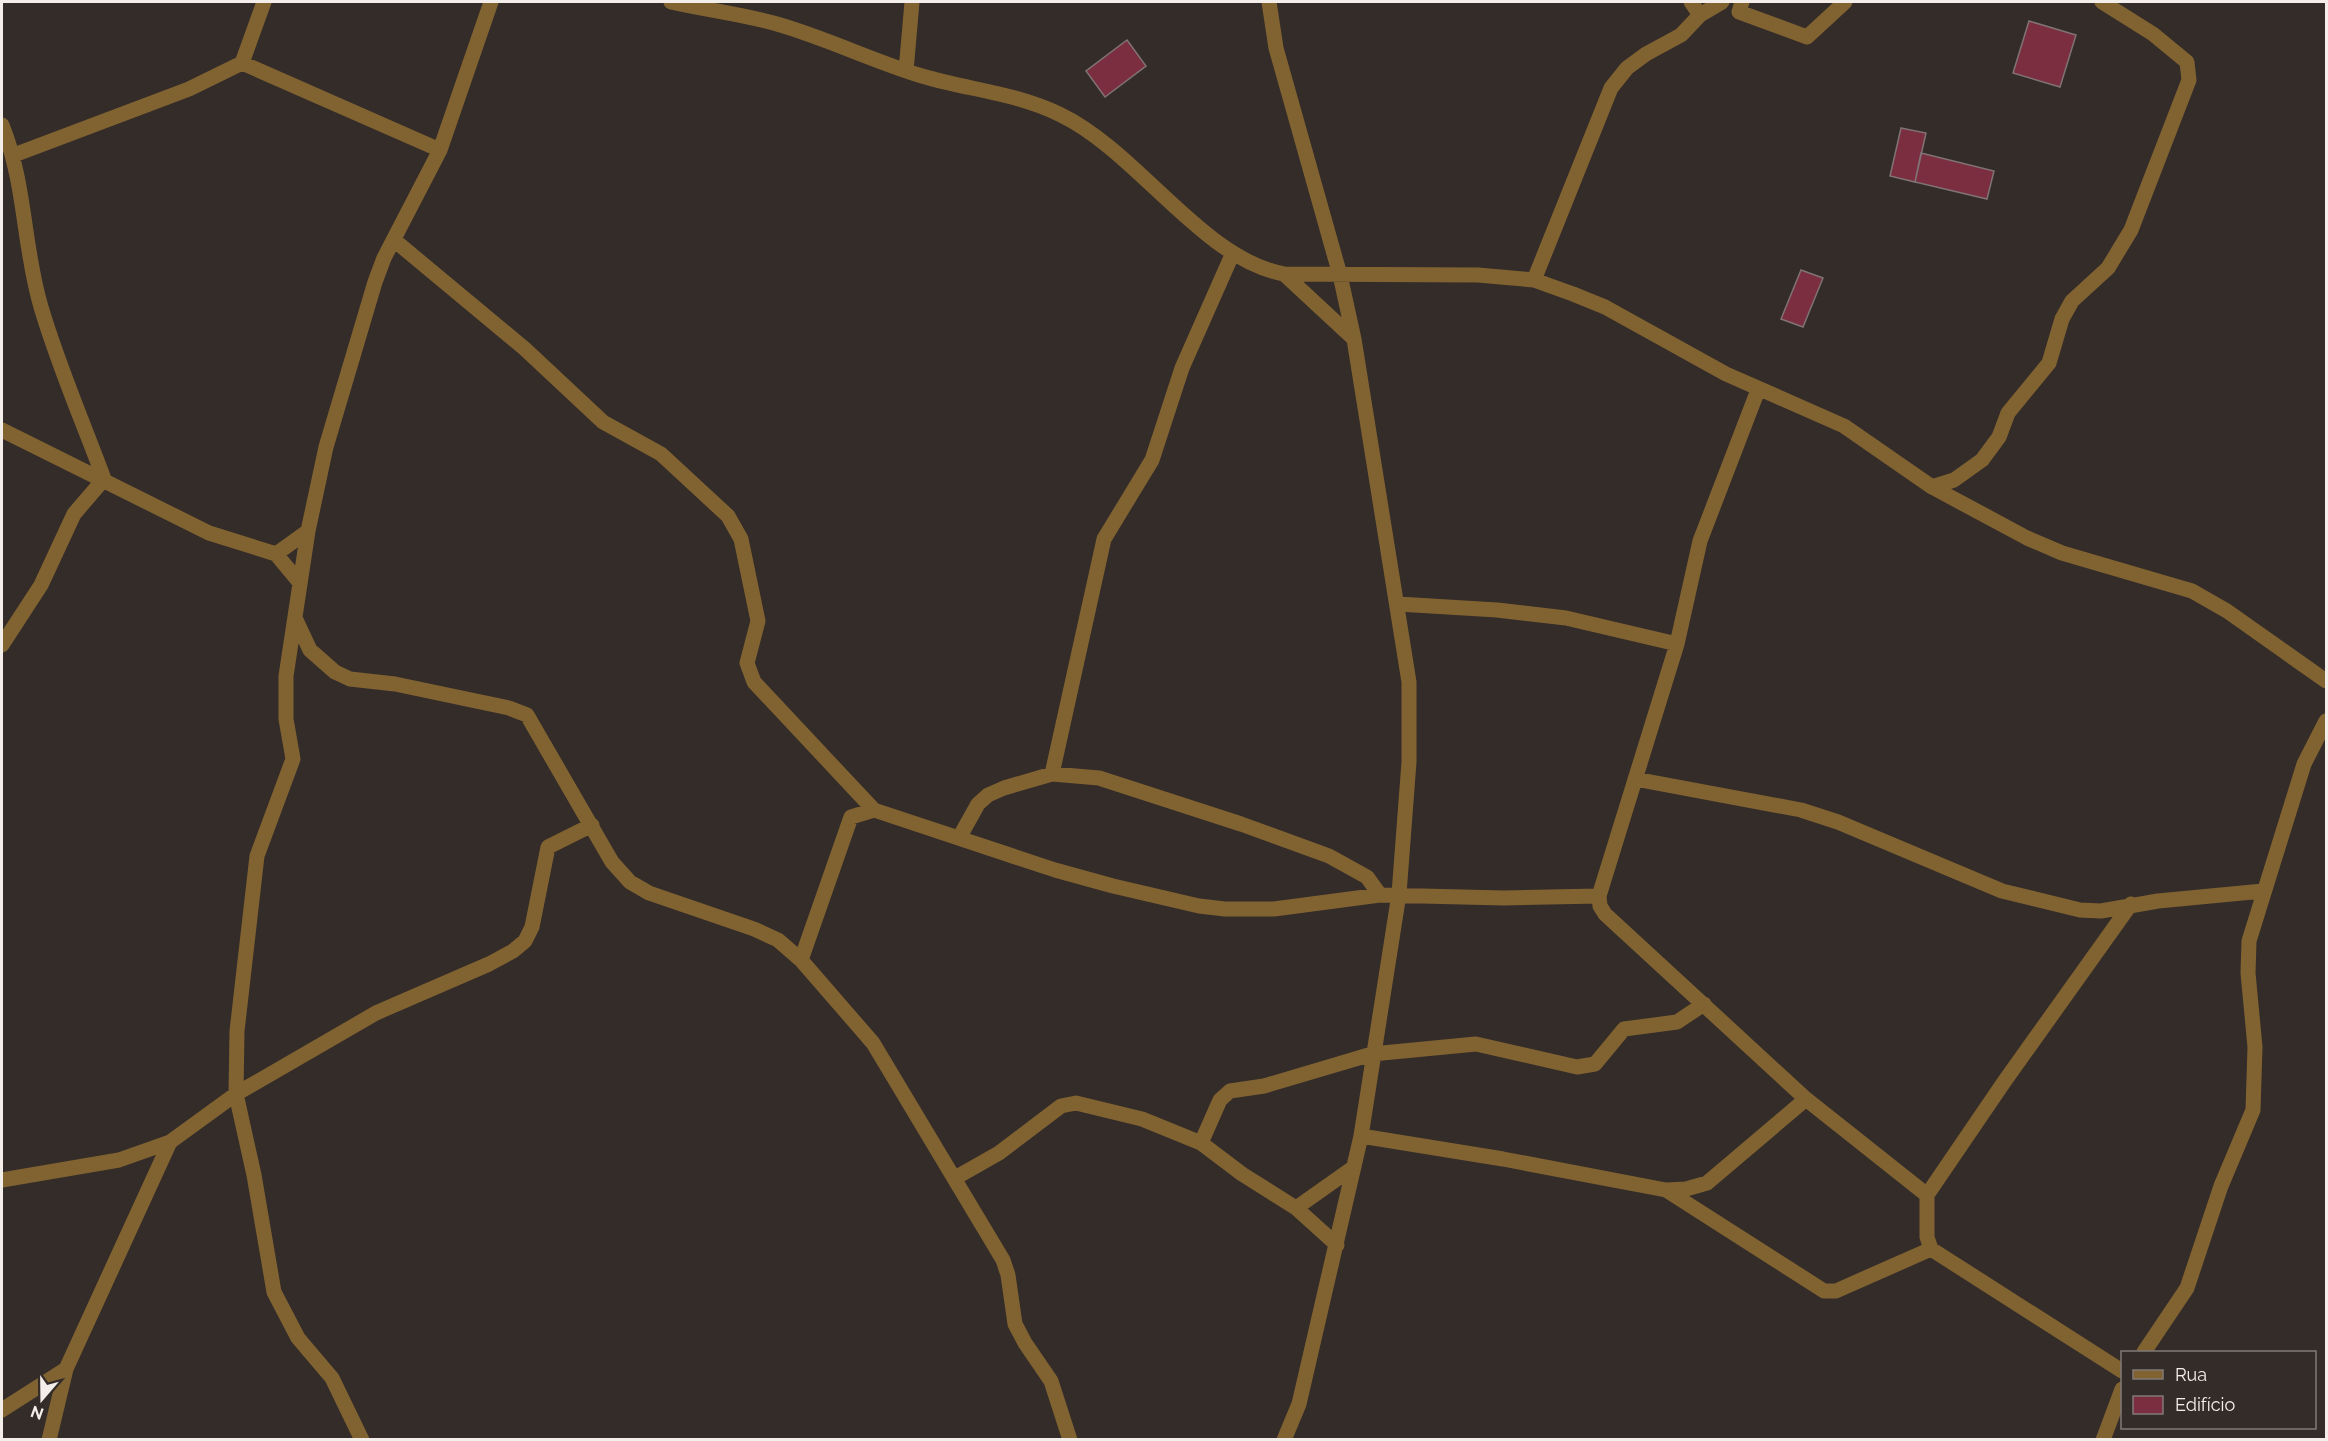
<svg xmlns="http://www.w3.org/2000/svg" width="2328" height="1441" font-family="Raleway,sans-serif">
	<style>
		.building { fill: #7b2e3f; stroke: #7f7375; stroke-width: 1.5 }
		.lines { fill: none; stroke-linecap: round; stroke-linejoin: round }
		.street { stroke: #816332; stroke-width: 15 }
	</style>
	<rect width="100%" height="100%" fill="#342c28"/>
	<!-- building -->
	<path class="building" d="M2029 21 2076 35 2060 87 2013 73Z
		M1127 40 1146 66 1105 97 1086 71Z
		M1901 128 1926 133 1915 182 1890 176Z
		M1921 153 1994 171 1987 199 1915 182Z
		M1801 270 1823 278 1803 327 1781 319Z"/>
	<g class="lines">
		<!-- street -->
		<path class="street" d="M671 2C706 10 742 14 777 24 826 38 873 61 922 76 969 90 1017 93 1061 115 1139 153 1202 259 1284 274L1478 275 1534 280 1573 294 1605 307 1726 374 1844 426 1932 487 2027 538 2062 553 2192 591 2227 611 2326 681
			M1269 2 1276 48 1340 275 1354 339 1409 682V762L1399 894 1361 1136 1299 1404 1284 1440
			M1691 2 1700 15
			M1742 2 1739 12 1807 37 1845 2
			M242 63 440 150
			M906 71 912 2
			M2 125C26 184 23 247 41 307 58 365 83 422 104 479
			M14 155 189 89 242 63 264 2
			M394 240 525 349 603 422 661 454 728 516 741 539 758 621 747 663 754 682 874 810 1055 870 1113 886 1199 906 1225 909H1274L1380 895 1504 898 1599 896
			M1284 274 1354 339
			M1534 280 1611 88 1627 68 1646 54 1681 35 1700 15 1722 2
			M1758 390 1700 541 1677 644 1599 896 1600 906 1605 914 1806 1099 1927 1195
			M2 430 209 533 276 554 300 583
			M1932 487 1954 480 1982 460 1999 437 2008 413 2049 363 2062 319 2072 301 2108 268 2131 230 2189 80 2187 62 2153 34 2102 2
			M276 554 308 531
			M1398 604 1497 610 1566 618 1677 644
			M296 620 310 650 335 672 350 679 395 684 509 708 527 715 612 862 630 882 649 893 754 929 778 940 801 960 873 1043 1003 1260 1008 1275 1015 1324 1025 1343 1051 1381 1070 1440
			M2 645 41 585 74 514 104 479
			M1052 774 1104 539 1152 460 1182 368 1232 255
			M1635 779 1801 810 1838 822 2002 891 2080 910 2101 911 2158 901 2263 891
			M959 838 978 804 988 795 1004 788 1052 774 1099 778 1241 824 1329 856 1367 877 1380 895
			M801 960 851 817 874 810
			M1361 1136 1503 1159 1666 1190 1686 1189 1707 1183 1806 1099
			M1201 1143 1220 1100 1230 1091 1264 1086 1372 1054 1476 1044 1577 1067 1595 1064 1624 1029 1677 1022 1704 1004
			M955 1178 999 1153 1061 1106 1076 1103 1142 1119 1201 1143 1242 1174 1296 1208 1337 1245
			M2 1180 119 1160 170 1142 236 1094 376 1013 489 964 513 951 525 941 532 927 548 847 592 825
			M1666 1190 1824 1291H1836L1931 1249
			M1296 1208 1354 1167
			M2144 1352 2187 1288 2221 1186 2253 1110 2255 1047 2248 973 2249 941 2304 764 2326 721
			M2122 1371 1931 1249 1927 1237V1195L2004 1082 2131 904
			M2 1410 66 1369
			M49 1440 66 1369 170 1142
			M362 1440 332 1378 298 1338 274 1292 254 1175 236 1094 237 1031 257 856 293 759 286 719V676L308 531 326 447 375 282 384 258 440 150 491 2
			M2103 1440 2122 1389"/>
	</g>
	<!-- border -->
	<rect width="2328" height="1441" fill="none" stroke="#f4eeeb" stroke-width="6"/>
	<!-- legend -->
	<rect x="2121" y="1351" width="195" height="78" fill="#342c28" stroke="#817a76" stroke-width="1.5"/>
	<rect x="2133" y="1370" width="30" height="9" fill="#816332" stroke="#817a76" stroke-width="1.5"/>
	<text x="2175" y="1381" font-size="18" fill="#f4eeeb">Rua</text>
	<rect x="2133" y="1396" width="30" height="18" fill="#7b2e3f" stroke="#817a76" stroke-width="1.5"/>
	<text x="2175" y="1411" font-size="18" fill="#f4eeeb">Edifício</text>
	<!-- north arrow -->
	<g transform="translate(42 1399) rotate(200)" stroke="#342c28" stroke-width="4.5" paint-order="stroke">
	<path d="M0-4.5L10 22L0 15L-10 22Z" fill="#f4eeeb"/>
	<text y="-9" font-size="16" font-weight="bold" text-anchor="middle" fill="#f4eeeb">N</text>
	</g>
</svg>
